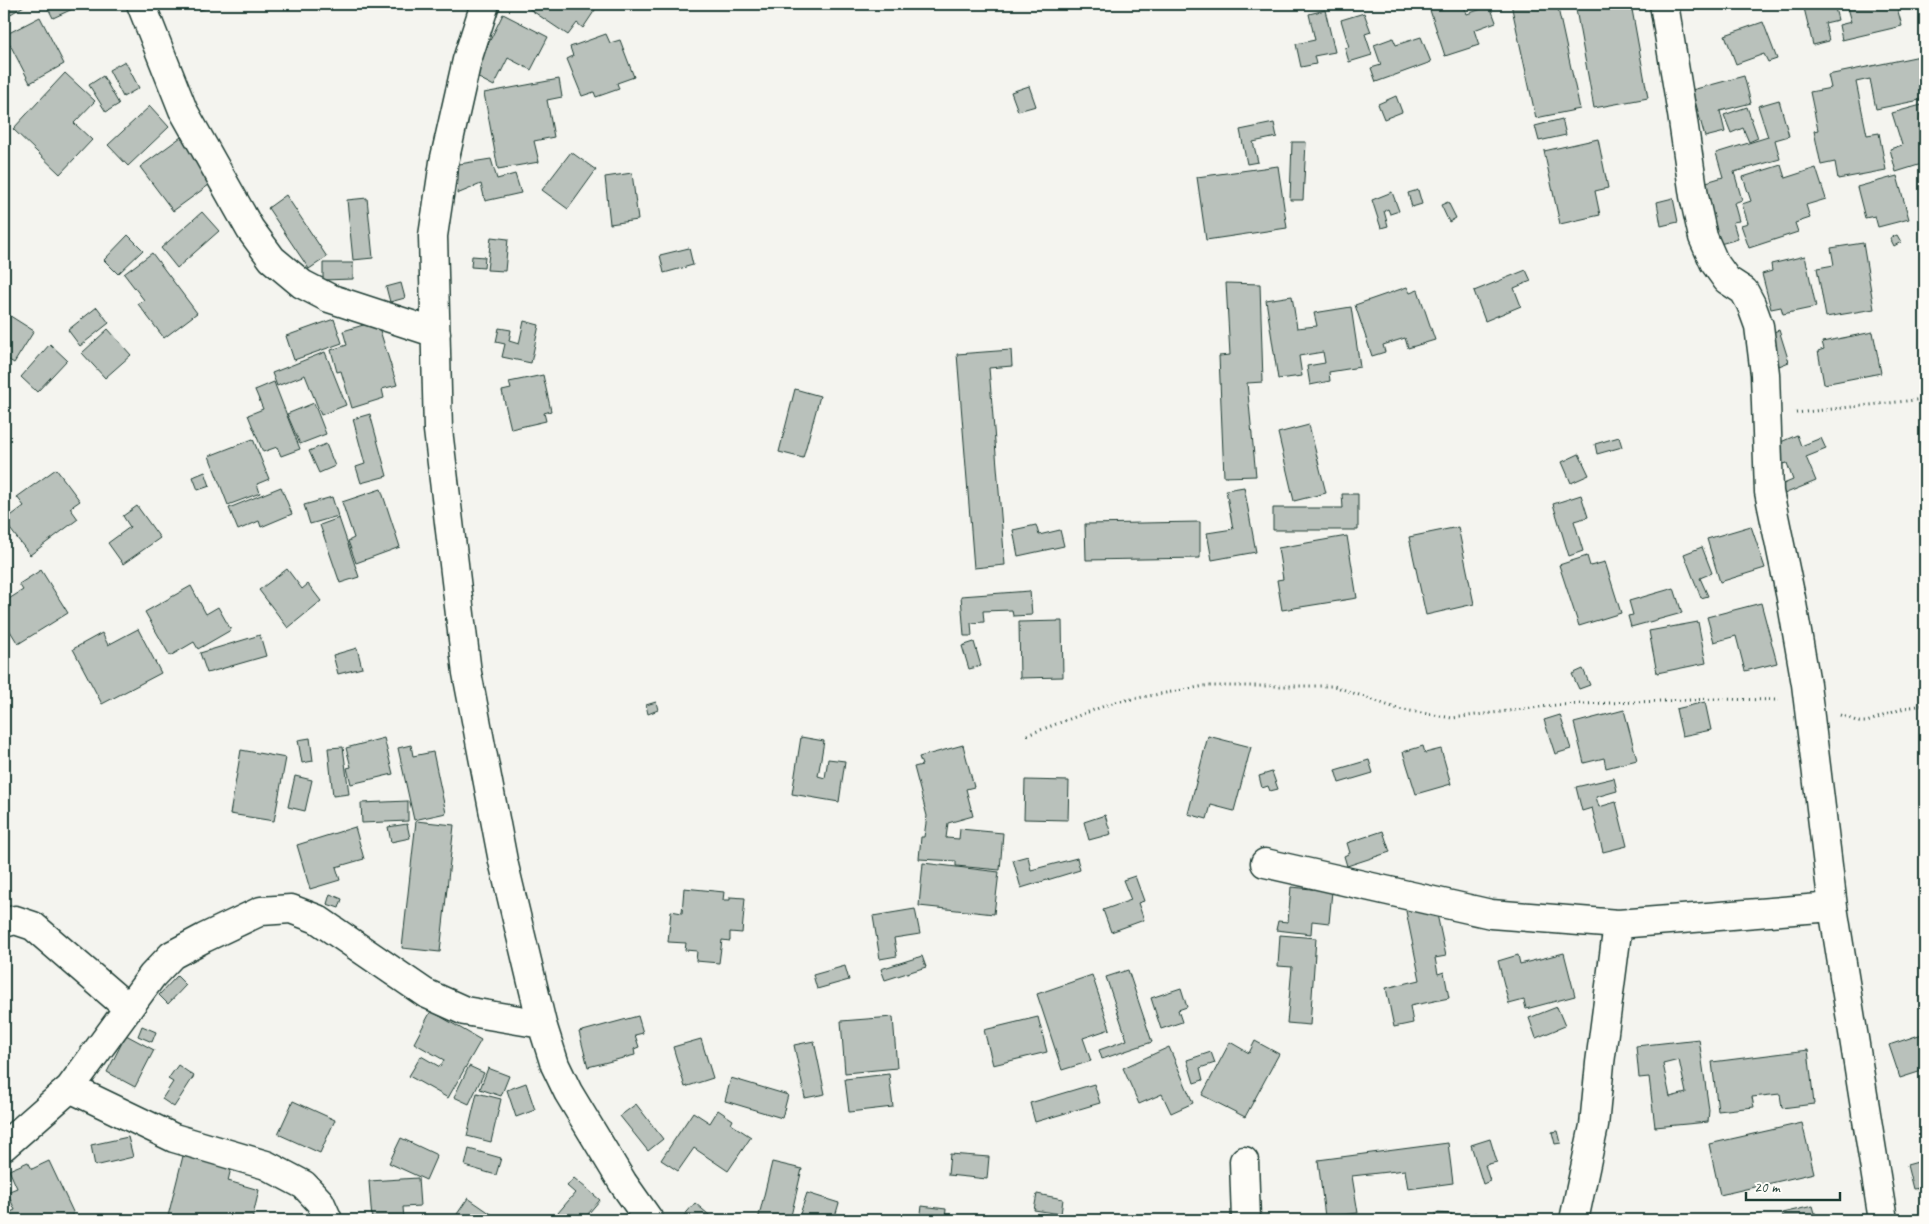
<svg xmlns="http://www.w3.org/2000/svg" width="1929" height="1224" font-family="Caveat,sans-serif">
	<style>
		.building { fill: #b9c1bb; stroke: #1f3d34; fill-rule: evenodd }
		.lines { fill: none; stroke-linecap: round; stroke-linejoin: round }
		.minor-casing { stroke: #1f3d34; stroke-width: 31 }
		.path { stroke: #1f3d34; stroke-width: 3; stroke-dasharray: 1 4; stroke-linecap: butt }
		.minor { stroke: #fdfcf7; stroke-width: 28 }
	</style>
	<rect width="100%" height="100%" fill="#f4f4ef"/>
	<filter id="ink" filterUnits="userSpaceOnUse"><feTurbulence type="fractalNoise" baseFrequency=".02" numOctaves="2"/><feDisplacementMap in="SourceGraphic" scale="10" xChannelSelector="R" yChannelSelector="G"/><feConvolveMatrix kernelMatrix="1 2 1 2 8 2 1 2 1" color-interpolation-filters="sRGB"/></filter>
	<g filter="url(#ink)">
		<!-- building -->
		<path class="building" d="M4 4H23L24 6 4 18Z
			M46 4H81V5L53 18Z
			M198 4H220L200 10Z
			M532 4H599L583 28 577 23 568 35 528 8Z
			M1428 4H1463L1467 14 1490 6 1496 22 1474 30 1479 45 1445 56Z
			M1511 4H1557L1580 109 1536 118Z
			M1575 4H1631L1648 98 1594 108Z
			M1803 4H1834L1838 20 1825 23 1829 41 1813 45Z
			M1846 4H1896L1902 26 1842 40 1839 25 1851 22Z
			M1325 10 1335 52 1314 56 1316 64 1301 67 1296 44 1315 40 1309 14Z
			M1364 13 1371 32 1365 34 1372 55 1349 62 1345 48 1349 47 1341 20Z
			M503 14 548 37 531 70 508 58 494 86 473 75Z
			M40 17 64 64 30 83 5 35Z
			M1763 22 1777 59 1768 62 1764 54 1736 64 1725 35Z
			M606 34 610 43 620 40 634 77 617 83 619 89 596 97 594 92 582 96 567 59 573 56 570 47Z
			M1421 37 1431 62 1376 82 1371 68 1381 65 1374 45 1393 38 1396 45Z
			M1925 55V99L1876 109 1870 79 1856 82 1867 135 1879 133 1886 170 1838 179 1835 162 1821 165 1814 131 1818 130 1810 92 1831 88 1828 75Z
			M125 61 139 88 123 97 109 70Z
			M65 73 95 101 74 123 92 140 60 174 13 129Z
			M103 76 119 104 106 112 89 85Z
			M1744 76 1751 103 1720 111 1725 132 1705 137 1692 90Z
			M559 79 562 97 547 100 554 137 534 141 539 162 498 169 484 93Z
			M1029 86 1036 106 1018 111 1011 92Z
			M1396 96 1402 112 1384 119 1378 104Z
			M1779 100 1789 136 1775 140 1780 159 1734 172 1742 200 1734 203 1739 221 1733 222 1738 239 1720 244 1703 183 1723 177 1716 153 1768 137 1758 106Z
			M1925 104V163L1896 172 1890 149 1902 145 1892 113Z
			M150 106 169 127 128 166 108 145Z
			M1747 107 1758 138 1749 142 1743 128 1731 133 1724 115Z
			M1562 119 1566 135 1539 141 1535 126Z
			M1274 123 1277 137 1253 142 1258 162 1247 164 1240 130Z
			M181 137 213 182 173 211 140 167Z
			M1598 139 1608 188 1595 191 1600 215 1560 224 1544 151Z
			M1292 142H1306L1303 200H1290Z
			M571 152 596 170 568 209 542 190Z
			M491 159 497 179 515 174 521 193 485 201 481 184 457 194 459 164Z
			M1781 165 1785 178 1816 168 1826 199 1806 205 1810 218 1795 223 1798 232 1749 248 1741 225 1748 223 1742 204 1751 201 1743 177Z
			M1278 166 1287 228 1206 240 1197 177Z
			M632 173 638 220 610 224 605 177Z
			M1897 176 1909 219 1878 227 1875 216 1865 218 1857 187Z
			M1418 190 1422 204 1412 207 1408 193Z
			M1392 192 1399 211 1390 214 1388 209 1384 211 1388 226 1381 228 1372 200Z
			M286 195 327 257 309 269 268 208Z
			M367 198 373 258 353 260 347 200Z
			M1673 198 1678 222 1661 226 1657 202Z
			M1448 202 1456 218 1449 222 1441 205Z
			M202 212 219 231 177 268 161 248Z
			M128 235 143 250 118 274 104 260Z
			M1897 235 1901 242 1894 246 1890 238Z
			M491 237 508 239 505 271 487 270Z
			M1863 243 1874 309 1826 317 1817 268 1834 265 1831 248Z
			M689 248 693 265 664 273 660 255Z
			M152 253 197 313 164 338 138 304 144 300 124 274Z
			M472 256 485 257 484 268 471 267Z
			M1805 256 1816 307 1783 314 1781 307 1771 309 1762 274 1772 271 1771 264Z
			M323 263H353V279L323 280Z
			M1526 270 1531 281 1514 288 1521 306 1485 321 1474 291Z
			M401 283 405 298 390 302 386 287Z
			M1226 283 1260 284 1263 382 1247 383 1256 476 1224 477 1219 356 1230 355Z
			M1407 287 1410 293 1418 290 1435 340 1408 348 1405 338 1383 345 1385 352 1372 356 1355 305Z
			M1292 296 1297 328 1317 326 1314 313 1351 307 1360 367 1329 372 1330 381 1310 385 1307 366 1325 363 1323 352 1299 356 1302 376 1278 379 1266 300Z
			M97 307 109 323 80 346 68 330Z
			M4 312 34 331 14 363 4 357Z
			M334 319 342 343 294 360 286 336Z
			M377 321 397 385 382 389 384 398 352 408 341 371 337 372 331 350 347 345 343 331Z
			M524 321 539 325 531 363 502 357 505 344 496 342 499 328 511 330 509 341 519 344Z
			M108 329 131 355 105 378 82 353Z
			M1779 330 1789 362 1779 366 1768 334Z
			M1873 332 1881 373 1824 384 1818 351 1824 349 1822 342Z
			M50 344 67 360 37 392 21 377Z
			M1011 350 1012 366 989 368 1005 565 974 568 957 354Z
			M325 352 346 405 321 415 305 375 277 386 272 373Z
			M543 375 551 411 544 413 546 421 511 429 502 391 511 389 509 382Z
			M274 382 300 449 281 456 277 447 263 452 248 415 263 409 255 390Z
			M795 389 820 396 803 458 779 452Z
			M314 403 326 434 300 444 287 414Z
			M370 414 387 476 361 483 356 467 365 464 353 419Z
			M1309 425 1326 493 1294 501 1278 433Z
			M1797 435 1801 446 1821 438 1826 449 1806 457 1816 481 1784 494 1781 485 1793 480 1787 463 1782 464 1774 445Z
			M1619 437 1622 447 1597 454 1595 444Z
			M253 439 269 479 257 484 260 493 228 505 209 456Z
			M326 444 335 466 319 473 309 451Z
			M1579 454 1589 475 1571 483 1562 462Z
			M56 469 80 501 70 508 78 519 30 555 4 521 24 506 17 497Z
			M205 472 210 486 198 490 193 477Z
			M281 487 292 514 261 527 259 521 238 530 229 508Z
			M1244 487 1256 552 1212 560 1207 533 1233 529 1226 490Z
			M381 489 400 547 356 563 348 541 354 538 342 502Z
			M1342 494H1358V530H1273V508H1343Z
			M1581 495 1588 517 1574 521 1583 551 1569 556 1553 504Z
			M332 497 338 516 310 524 304 505Z
			M137 506 160 538 123 564 108 543 130 527 123 516Z
			M339 518 359 577 340 583 320 525Z
			M1200 522V558L1086 560 1085 524Z
			M1036 525 1039 535 1060 530 1064 546 1018 556 1013 530Z
			M1751 526 1765 568 1720 582 1707 539Z
			M1458 527 1474 604 1426 615 1409 537Z
			M1347 536 1357 598 1282 610 1277 580 1283 579 1278 548Z
			M1702 547 1712 573 1700 578 1708 596 1701 598 1684 554Z
			M1587 556 1590 566 1605 562 1621 613 1579 626 1559 565Z
			M287 569 302 589 308 584 321 601 288 628 259 590Z
			M41 570 68 613 18 644 4 621V602L23 590 19 584Z
			M191 586 206 614 218 607 231 630 198 649 194 642 170 656 145 612Z
			M1674 588 1682 613 1631 627 1628 616 1633 615 1629 601Z
			M1030 591 1032 615 1013 616 1012 610 983 611 984 622 971 623 972 636H964L961 596Z
			M1761 603 1777 663 1745 671 1736 636 1714 642 1707 617Z
			M1062 621 1063 677 1020 678 1019 622Z
			M1698 622 1706 663 1657 673 1649 631Z
			M138 629 161 673 102 704 73 649 102 633 108 645Z
			M260 635 266 656 207 673 200 653Z
			M974 642 981 666 969 669 962 646Z
			M357 648 362 668 338 674 333 655Z
			M1583 669 1590 685 1579 689 1572 674Z
			M656 702 658 710 648 714 646 705Z
			M1705 702 1711 730 1682 736 1676 709Z
			M1624 710 1637 760 1606 768 1604 758 1584 763 1574 723Z
			M1560 715 1571 749 1555 754 1544 720Z
			M1208 736 1251 747 1234 811 1211 805 1207 819 1188 814Z
			M801 737 824 741 818 776 825 778 828 759 845 761 839 802 792 794Z
			M310 738 313 761 302 763 298 740Z
			M384 738 393 774 351 784 347 768 351 767 346 748Z
			M411 745 413 756 433 752 446 813 414 820 398 748Z
			M963 745 974 787 966 789 973 816 948 823 946 838 959 839 960 829 1003 833 1000 870 956 866V861L919 859 921 837H924L927 816 914 767 922 765 919 757Z
			M1423 746 1425 753 1441 749 1451 784 1416 794 1403 752Z
			M343 747 349 794 333 796 328 748Z
			M241 750 286 758 274 821 230 814Z
			M1369 760 1373 773 1339 783 1335 770Z
			M1272 772 1278 789 1270 791 1268 786 1262 788 1259 776Z
			M295 776 312 780 305 811 288 807Z
			M1614 778 1617 791 1596 797 1599 807 1616 802 1627 846 1603 852 1592 808 1582 811 1576 787Z
			M1025 780 1069 781 1068 820 1024 819Z
			M408 801V821L362 823 361 803Z
			M1105 815 1111 834 1089 840 1084 822Z
			M416 821 454 825 440 952 402 948Z
			M407 824 410 838 391 842 388 827Z
			M355 827 364 859 336 867 340 880 310 889 297 845Z
			M1383 831 1390 852 1347 866 1344 856 1350 853 1347 843Z
			M1028 856 1031 870 1077 858 1080 870 1021 888 1013 860Z
			M923 863 999 872 994 914 919 906Z
			M1135 876 1144 901 1138 903 1144 920 1111 932 1103 910 1131 900 1123 880Z
			M1291 887 1332 891 1329 923 1312 921 1311 934 1276 930 1278 921 1288 922Z
			M684 888 724 892 723 900H730V897L745 898 742 933 730 932V941L722 940 719 963 696 961 697 951 685 950 686 943 668 942 671 911 682 913Z
			M330 894 342 899 339 908 327 904Z
			M1435 905 1446 956 1435 958 1438 974 1444 972 1449 998 1410 1006 1413 1023 1394 1027 1386 988 1420 980 1406 911Z
			M915 909 920 934 894 938 897 956 880 959 873 916Z
			M1280 935 1316 938 1310 1025 1287 1023 1292 967 1278 966Z
			M1564 953 1575 996 1526 1009 1524 1000 1509 1004 1498 961 1518 955 1520 964Z
			M922 956 926 967 885 980 881 969Z
			M845 966 849 980 817 989 813 975Z
			M1128 970 1152 1042 1102 1059 1099 1050 1127 1040 1106 977Z
			M1092 975 1110 1029 1083 1038 1091 1061 1062 1070 1037 994Z
			M177 976 186 985 168 1004 159 995Z
			M1181 988 1187 1007 1178 1010 1182 1022 1161 1029 1151 998Z
			M1557 1007 1565 1026 1536 1038 1529 1018Z
			M431 1011 481 1040 448 1098 409 1076 421 1056 440 1067 444 1060 414 1043Z
			M638 1016 643 1033 635 1035 639 1047 634 1049 635 1055 588 1067 579 1032Z
			M893 1017 897 1068 845 1073 841 1021Z
			M1038 1017 1047 1052 993 1065 984 1030Z
			M142 1026 156 1032 152 1042 138 1036Z
			M1925 1033V1070L1900 1078 1889 1045Z
			M126 1035 154 1050 135 1087 107 1072Z
			M701 1039 713 1078 685 1087 673 1047Z
			M1699 1039 1709 1110 1708 1122 1655 1127 1649 1077 1639 1078 1636 1046ZM1679 1060 1686 1093 1670 1097 1663 1064Z
			M814 1041 825 1094 805 1098 794 1045Z
			M1255 1041 1279 1054 1245 1117 1202 1095 1230 1042 1249 1053Z
			M1169 1047 1193 1103 1171 1113 1162 1094 1139 1104 1123 1068Z
			M1808 1050 1814 1104 1782 1108 1780 1094 1752 1097 1754 1107 1718 1111 1712 1062Z
			M1211 1052 1215 1063 1200 1068 1203 1080 1194 1083 1187 1060Z
			M178 1065 194 1076 174 1107 162 1099 173 1082 168 1079Z
			M469 1066 484 1073 469 1104 454 1097Z
			M488 1068 509 1076 501 1096 480 1089Z
			M889 1074 893 1107 849 1112 845 1079Z
			M731 1078 788 1095 782 1118 725 1101Z
			M526 1083 535 1110 516 1117 507 1090Z
			M1094 1084 1100 1103 1035 1122 1030 1103Z
			M477 1093 501 1099 491 1142 467 1136Z
			M293 1101 335 1120 320 1153 278 1134Z
			M636 1104 663 1139 648 1151 620 1116Z
			M718 1110 733 1120 731 1124 751 1137 728 1171 694 1148 678 1171 661 1160 693 1112 710 1123Z
			M1802 1123 1814 1173 1720 1195 1709 1144Z
			M1558 1131 1561 1143 1555 1144 1552 1132Z
			M128 1137 133 1157 95 1166 91 1145Z
			M401 1138 437 1155 426 1180 389 1163Z
			M1490 1139 1497 1162 1485 1165 1490 1181 1483 1184 1471 1145Z
			M1448 1143 1453 1183 1408 1189 1405 1170 1352 1176 1358 1213 1325 1217 1318 1160Z
			M469 1149 501 1158 496 1175 465 1166Z
			M950 1154 989 1157 987 1179 948 1175Z
			M183 1156 231 1168 228 1181 259 1190 252 1220H167Z
			M1925 1160V1200L1921 1188 1913 1189 1907 1165Z
			M49 1161 74 1214 61 1220H4V1215L15 1210 7 1192 17 1188 9 1170 28 1162 32 1169Z
			M772 1162 802 1169 790 1220H758Z
			M418 1178 420 1206 403 1207 404 1220H372L369 1181Z
			M574 1178 600 1200 583 1220H552L575 1193 567 1186Z
			M807 1193 839 1203 834 1220H821L800 1214Z
			M1037 1194 1063 1199 1061 1214 1034 1210Z
			M468 1198 500 1220H453Z
			M695 1203 715 1220H680Z
			M922 1206 946 1209 945 1220H920Z
			M1813 1206 1817 1220H1784L1782 1213Z
			M1436 1213 1452 1214V1220H1435Z
			M1476 1213 1477 1220H1456L1455 1216Z"/>
		<g class="lines">
			<!-- minor casing -->
			<g class="minor-casing">
				<path id="minor" d="M141 4 183 110 250 229 272 259 302 284 329 298 436 333
					M485 4 467 60 444 162 433 236 438 430 467 673 503 861 542 1024 555 1065 568 1092 623 1183 649 1220
					M1664 4 1682 114 1694 196 1703 237 1714 262 1727 280 1744 291 1751 304 1759 326 1765 374 1769 492 1791 598 1806 684 1833 907
					M1265 863 1491 914 1618 924 1833 907 1883 1220
					M4 923 15 920 33 926 128 1008
					M70 1088 174 1138 266 1165 304 1185 320 1202 328 1220
					M4 1146 70 1088 152 976 172 955 204 938 261 911 291 909 317 919 425 993 465 1011 542 1024
					M1244 1161 1246 1220
					M1574 1220 1594 1126 1600 1063 1618 924"/>
			</g>
			<!-- path -->
			<path class="path" d="M1796 413 1925 399
				M1840 715 1859 722H1867L1904 708 1925 705
				M1027 735 1115 702 1205 686H1334L1398 709 1452 718 1556 705 1714 699 1779 700"/>
			<!-- minor -->
			<use href="#minor" class="minor"/>
		</g>
	</g>
	<!-- margin -->
	<rect width="1929" height="1224" fill="none" stroke="#fdfcf7" stroke-width="20"/>
	<rect x="10" y="10" width="1909" height="1204" fill="none" stroke="#1f3d34" stroke-width="2" filter="url(#ink)"/>
	<!-- scale -->
	<path d="M1746 1192v8h94v-8" fill="none" stroke="#1f3d34" stroke-width="2.5"/>
	<text x="1754" y="1192" font-size="15" fill="#1f3d34" stroke="#fdfcf7" stroke-width="4" paint-order="stroke">20 m</text>
</svg>
